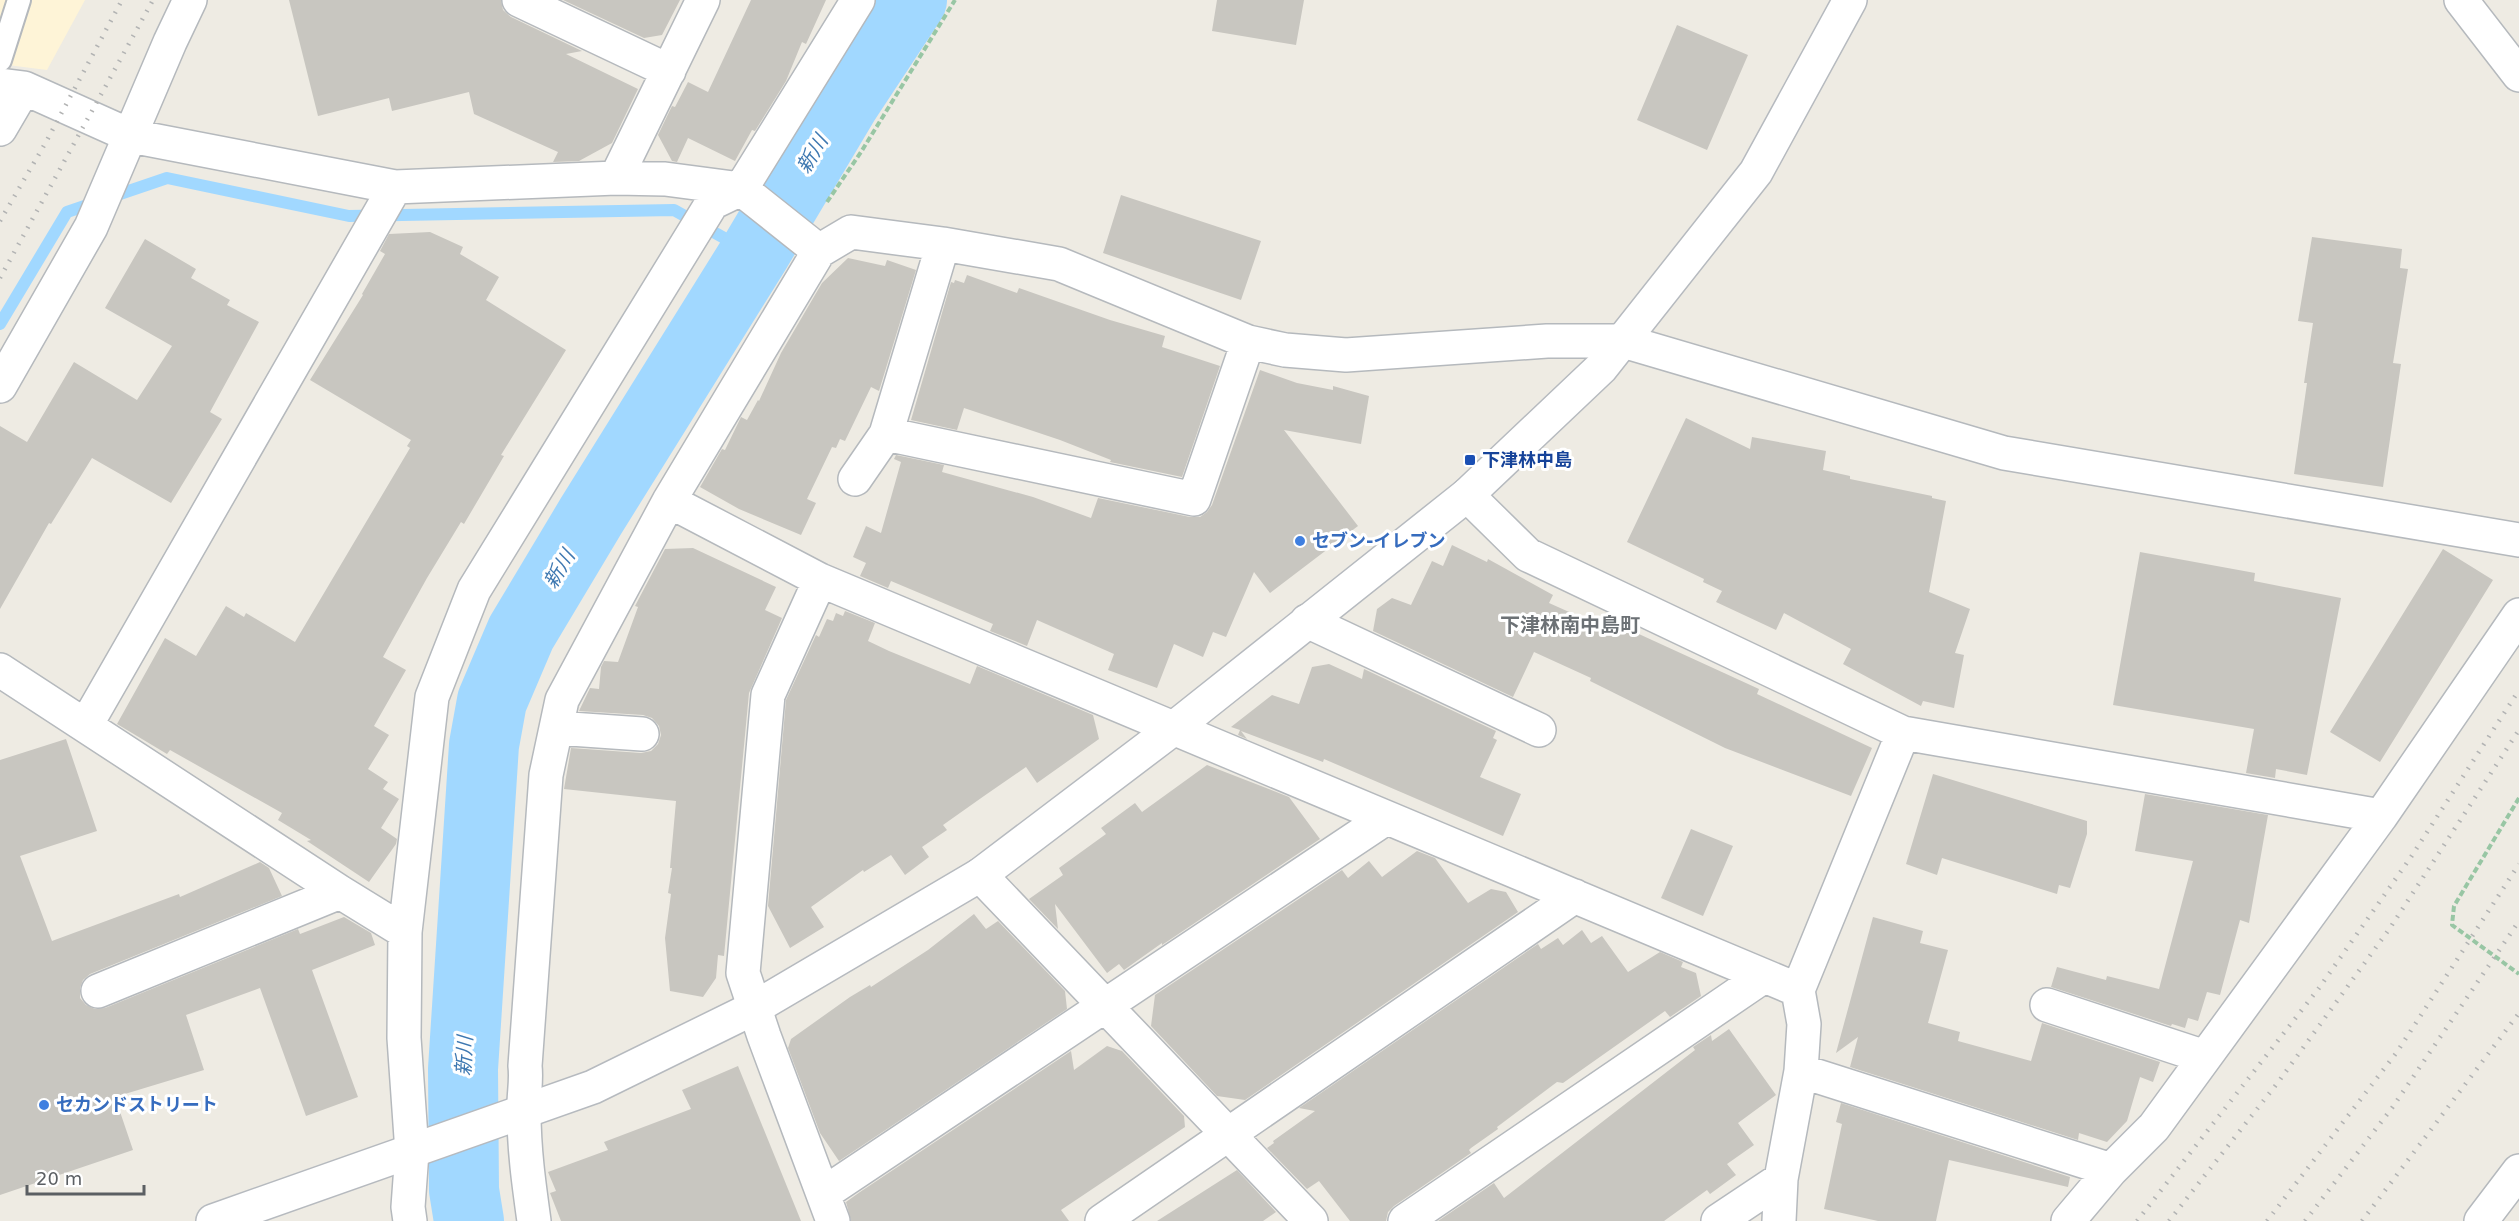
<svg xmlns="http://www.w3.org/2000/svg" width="2519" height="1221" font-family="'DejaVu Sans','Noto Sans JP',sans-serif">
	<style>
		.commercial { fill: #fef4d7 }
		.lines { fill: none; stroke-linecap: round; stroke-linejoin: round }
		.stream { stroke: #a1d8ff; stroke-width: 12 }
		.river { stroke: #a1d8ff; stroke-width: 70 }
		.building { fill: #c8c6c0 }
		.lane-casing { stroke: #b5b9bd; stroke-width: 26 }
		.street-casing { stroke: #b5b9bd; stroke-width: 36 }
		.secondary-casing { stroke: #b6babf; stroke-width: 36 }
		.path { stroke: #98c6a4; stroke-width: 4; stroke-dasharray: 6 3; stroke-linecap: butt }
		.lane { stroke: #fff; stroke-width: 22 }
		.street { stroke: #fff; stroke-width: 33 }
		.secondary { stroke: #fff; stroke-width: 33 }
		.rail { stroke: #b2b3b3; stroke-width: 4.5; stroke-dasharray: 1.5 8; stroke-linecap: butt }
		.transit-dot { fill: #1a4fb4; stroke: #fff; stroke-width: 2 }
		.shop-dot { fill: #3f7fe0; stroke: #fff; stroke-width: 2 }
		.labels { text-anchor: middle; stroke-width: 6; stroke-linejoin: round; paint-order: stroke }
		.transit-label { font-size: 18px; font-weight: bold; fill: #164399; stroke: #fff; text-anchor: start }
		.shop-label { font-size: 18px; font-weight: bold; fill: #366cbe; stroke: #fff; text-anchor: start }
		.water-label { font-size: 20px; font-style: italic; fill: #3e78b1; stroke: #fff }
		.neighbourhood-label { font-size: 20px; font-weight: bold; fill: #6c7175; stroke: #fff }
	</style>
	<rect width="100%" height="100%" fill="#eeebe3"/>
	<!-- commercial -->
	<path class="commercial" d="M0 0H85L47 70 0 64Z"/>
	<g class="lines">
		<!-- stream -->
		<path class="stream" d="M0 324 67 212 167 178 349 216 674 210 726 239 751 258"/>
		<!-- river -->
		<path class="river" d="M469 1221 464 1190 463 1069 484 745 492 701 521 633 591 516 756 251 844 103 912 0"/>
	</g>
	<!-- building -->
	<path class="building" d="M289 0H501L503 10 511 17 582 51 566 54 638 89 612 143 579 161 553 162 558 152 474 114 469 92 392 111 389 98 318 116Z
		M563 0H680L662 35 644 38Z
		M751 0H826L806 44 802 42 786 81 755 131 752 130 735 161 688 138 677 162 672 161 658 135 672 106 675 107 688 82 708 92Z
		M1217 0H1304L1296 45 1212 31Z
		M1677 25 1748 55 1707 150 1637 120Z
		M1121 195 1261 241 1241 300 1103 253Z
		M430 232 463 247 460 254 499 277 486 300 566 350 501 455 504 456 464 524 461 522 427 578 383 657 406 670 374 726 389 735 368 769 388 782 383 789 399 799 381 828 397 839 396 844 369 882 307 841 311 840 278 820 282 813 170 750 167 754 117 724 165 638 196 656 226 606 244 617 246 613 295 642 410 448 407 446 411 440 310 380 363 295 362 294 385 254 380 251 389 234Z
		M2312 237 2402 249 2400 268 2408 269 2393 363 2401 364 2383 487 2294 474 2307 383H2304L2313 323 2298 321Z
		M145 239 196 269 191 278 230 300 227 305 259 322 210 412 222 419 171 503 92 458 51 524 49 523 0 609V426L27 442 74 362 137 400 172 346 105 308Z
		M848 258 885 266 887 260 916 270 879 391 871 387 845 441 840 439 836 448 832 447 807 499 816 503 801 535 739 509 700 487 722 449 725 450 741 417 747 420 758 400 759 401 781 353 822 283Z
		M967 275 1017 293 1019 288 1110 320 1165 336 1162 347 1220 366 1182 477 1110 462 1111 460 1060 440 964 408 957 430 911 420 951 282 954 283 955 280 964 283Z
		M1260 370 1297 383 1333 390V386L1369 396 1361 444 1284 430 1358 526 1270 593 1254 572 1226 637 1213 632 1203 657 1174 644 1157 688 1108 670 1114 654 1037 620 1027 646 990 631 993 624 891 581 888 588 860 576 866 563 853 557 866 526 881 533 901 462 894 459 896 455 944 465 942 472 1033 497 1091 518 1098 498 1190 517H1200L1207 512 1212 505Z
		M1686 418 1750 449 1752 437 1826 451 1823 470 1850 476V479L1932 496V498L1946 501 1929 592 1970 609 1955 653 1964 655 1954 708 1923 701 1921 706 1843 664 1851 649 1784 613 1776 630 1716 602 1722 591 1703 582 1704 579 1627 542Z
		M1452 545 1487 562 1488 559 1553 595 1549 603 1614 632 1617 624 1759 689 1757 694 1872 748 1851 796 1725 748 1590 681 1591 678 1534 652 1513 697 1373 631 1377 609 1392 598 1411 605 1432 561 1443 566Z
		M693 548 776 587 765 610 782 618 749 693 724 956 718 955 716 978 703 997 670 991 665 938 671 894 668 893 672 868H670L676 801 564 789 571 748 641 753 651 751 658 744 661 735 659 726 652 718 643 715 579 711 590 688 599 689 601 667 604 661 618 662 638 607 635 606 665 549Z
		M2443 549 2493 580 2380 762 2330 732Z
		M2140 552 2255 573 2254 581 2341 598 2307 775 2276 769 2275 778 2246 773 2254 729 2113 705Z
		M845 611 875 623 868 641 889 651 970 684 977 666 1093 715 1099 739 1037 783 1026 767 984 796 943 825 947 830 922 847 929 857 905 875 891 855 864 872 863 870 811 907 824 927 790 948 768 906 786 700 816 635 819 637 827 619 833 621 836 613 843 616Z
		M1329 664 1362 679 1364 669 1496 731 1493 738 1497 740 1480 777 1521 794 1503 836 1324 759 1323 762 1241 731 1247 739 1238 735 1240 730 1231 727 1272 695 1299 704 1312 667Z
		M66 739 97 831 20 856 52 941 179 894 180 897 260 862 269 868 282 896 90 974 83 980 80 988V998L86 1005 95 1009 105 1008 298 929 300 934 344 917 371 933 375 945 312 970 358 1097 306 1116 260 988 186 1015 204 1070 115 1097 133 1150 0 1195V760Z
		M1207 765 1289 797 1320 839 1162 945V943L1124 970 1119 964 1107 973 1055 904 1058 929 1029 899 1063 875 1059 868 1106 834 1101 828 1135 803 1142 812Z
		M1933 774 2087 821V834L2070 888 2059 885 2057 894 1942 858 1937 875 1906 864Z
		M2145 794 2268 815 2249 923 2240 920 2220 995 2207 992 2198 1021 2188 1018 2185 1028 2172 1024 2171 1026 2051 987 2057 967 2106 980 2107 976 2159 989 2193 861 2135 851Z
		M1691 829 1733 846 1703 916 1661 898Z
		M1417 851 1435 858 1468 903 1491 889 1506 892 1518 912 1245 1100 1217 1096 1151 1026 1155 995 1342 870 1348 878 1369 861 1382 877Z
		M974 914 986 929 998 921 1065 991 1067 1009 839 1161 820 1133 788 1048 791 1039 850 997 870 985 871 987 928 950Z
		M1873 917 1923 931 1920 943 1948 950 1928 1023 1960 1032 1958 1041 2031 1061 2042 1023 2160 1062 2153 1082 2140 1077 2127 1121 2107 1142 2079 1133 2078 1140 1850 1067 1858 1037 1836 1053Z
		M1582 930 1591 943 1602 936 1628 972 1660 952 1683 962 1681 967 1696 973 1701 996 1670 1017 1665 1011 1563 1083 1557 1082 1497 1127 1498 1129 1471 1148 1469 1150 1471 1153 1394 1206 1388 1212 1386 1221H1350L1319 1181 1307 1189 1267 1148 1274 1143 1273 1141 1315 1111 1299 1108 1538 944 1541 949 1558 938 1563 945Z
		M1729 1029 1776 1095 1738 1123 1754 1145 1727 1164 1736 1175 1710 1194 1707 1190 1664 1221H1438L1494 1183 1504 1198 1695 1050 1693 1047 1711 1035 1712 1041Z
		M1107 1046 1122 1051 1184 1116 1185 1127 1061 1210 1069 1221H851L846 1202 860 1192 1071 1051 1074 1070Z
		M738 1066 801 1221H561L550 1193 556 1191 548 1172 608 1150 604 1142 691 1109 682 1090Z
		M1841 1103 2070 1177 2068 1187 1949 1160 1936 1221H1878L1824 1209 1842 1124 1836 1122Z
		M1237 1170 1276 1212 1263 1221H1157Z"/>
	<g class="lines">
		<!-- lane casing -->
		<g class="lane-casing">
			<path id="lane" d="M0 60 19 0"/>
		</g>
		<!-- street casing -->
		<g class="street-casing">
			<path id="street" d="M519 0 669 71
				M2461 0 2519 75
				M0 85 24 88 131 136 395 187 616 178 665 179 741 189 819 251
				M0 129 24 88
				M616 178 703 0
				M943 244 886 434 1194 499 1248 342
				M0 386 91 227 170 42 190 0
				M855 479 886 434
				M1467 495 1528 555 1903 733 2381 816
				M669 501 820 580 1798 990
				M820 580 768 695 743 973 764 1036 833 1221
				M1307 621 1539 730
				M0 670 340 892 405 932
				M86 725 395 187
				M556 728 642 734
				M980 875 1311 1221
				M98 991 340 892
				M2047 1005 2205 1057
				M1801 1071 2111 1170
				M823 1194 1386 818
				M410 1221 408 1207 412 1152 404 1038 405 932 432 697 474 590 712 203 741 189 858 0
				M534 1221C529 1185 524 1150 524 1113 523 1097 527 1082 525 1066L546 775 562 700 669 501 819 251 851 232 943 244 1059 264 1248 342 1285 350 1346 355 1547 341H1623L2004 453 2519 540
				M1102 1221 1575 896
				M1405 1221 1764 976
				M1718 1221 1781 1179
				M1779 1221 1781 1179 1801 1071 1804 1024 1798 990 1903 733
				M2068 1221 2111 1170 2154 1127 2381 816 2519 615
				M2481 1221 2519 1171"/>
		</g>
		<!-- secondary casing -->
		<g class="secondary-casing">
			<path id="secondary" d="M213 1221 593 1087 754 1008 980 875 1174 728 1467 495 1601 368 1756 172 1850 0"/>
		</g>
		<!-- path -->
		<path class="path" d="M827 202 861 152 955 0
			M2519 798 2454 906 2452 925 2519 974"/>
		<!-- lane -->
		<use href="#lane" class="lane"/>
		<!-- street -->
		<use href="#street" class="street"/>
		<!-- secondary -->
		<use href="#secondary" class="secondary"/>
		<!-- rail -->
		<path class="rail" d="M0 221 46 142 122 0
			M0 278 153 0
			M2137 1221 2319 988 2411 857 2519 690
			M2169 1221 2279 1081 2390 928 2519 730
			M2267 1221 2397 1052 2519 864
			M2305 1221 2392 1108 2519 921
			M2362 1221 2519 1013"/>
	</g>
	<!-- markers -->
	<rect class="transit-dot" x="1464" y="454" width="12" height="12" rx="3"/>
	<g class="shop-dot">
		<circle cx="1300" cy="541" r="6"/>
		<circle cx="44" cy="1105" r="6"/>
	</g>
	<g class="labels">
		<!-- transit labels -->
		<g class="transit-label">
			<text x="1482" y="466">下津林中島</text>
		</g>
		<!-- shop labels -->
		<g class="shop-label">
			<text x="1312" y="547">セブン-イレブン</text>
			<text x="56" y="1111">セカンドストリート</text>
		</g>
		<!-- water labels -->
		<g class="water-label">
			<text transform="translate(812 154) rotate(-59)" y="7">新川</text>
			<text transform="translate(559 569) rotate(-59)" y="7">新川</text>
			<text transform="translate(464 1056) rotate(-87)" y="7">新川</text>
		</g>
		<!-- neighbourhood labels -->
		<g class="neighbourhood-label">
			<text x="1570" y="632">下津林南中島町</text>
		</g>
	</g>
	<!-- scale -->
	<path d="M27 1185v9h117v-9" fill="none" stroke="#5b5f63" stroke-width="3"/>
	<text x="36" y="1185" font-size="18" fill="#5b5f63" stroke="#ffffff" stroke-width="4.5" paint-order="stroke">20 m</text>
</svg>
